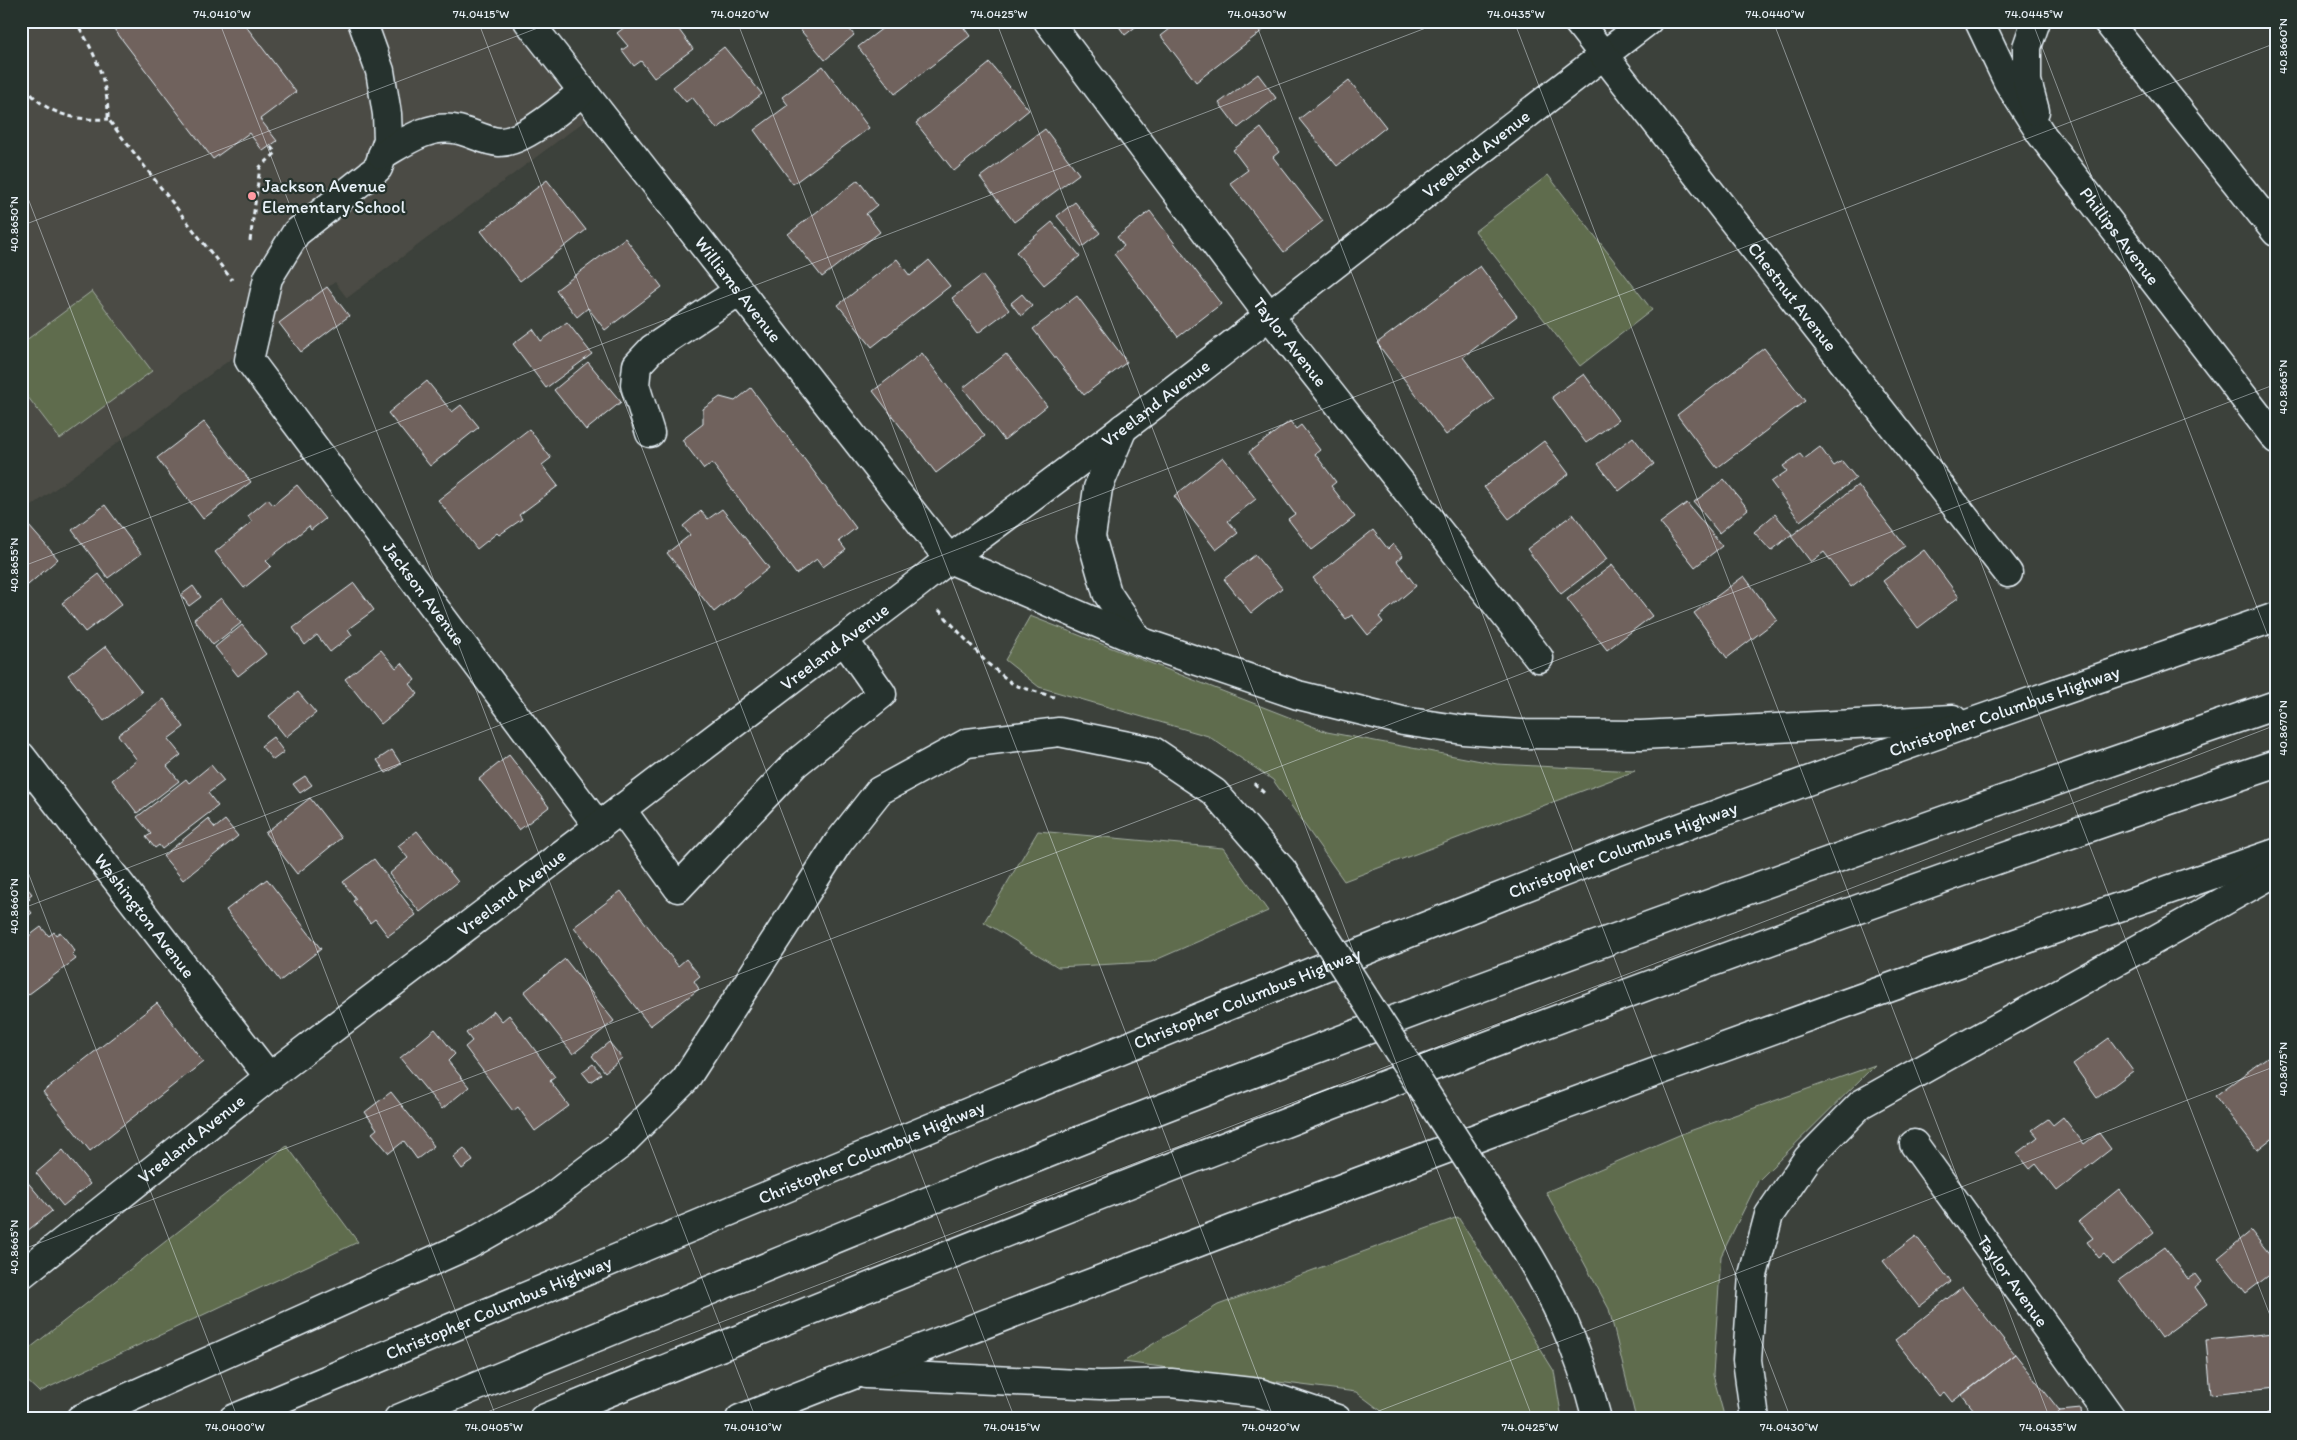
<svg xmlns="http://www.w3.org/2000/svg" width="2297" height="1440" font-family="Itim,sans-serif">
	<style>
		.built { fill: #4b4b45 }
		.green { fill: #5f6c4e; stroke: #a4aea3 }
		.building { fill: #6f625d; stroke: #e8f1f8 }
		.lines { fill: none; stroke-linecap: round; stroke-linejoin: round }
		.minor-casing { stroke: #e8f1f8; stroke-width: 31 }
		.major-casing { stroke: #e8f1f8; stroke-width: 31 }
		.highway-casing { stroke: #e8f1f8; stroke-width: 31 }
		.path { stroke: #e8f1f8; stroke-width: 3; stroke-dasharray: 5 4; stroke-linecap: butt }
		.minor { stroke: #26332d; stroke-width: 28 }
		.major { stroke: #26332d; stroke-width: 28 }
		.highway { stroke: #26332d; stroke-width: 28 }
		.highway-bridge-casing { stroke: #e8f1f8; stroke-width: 31; stroke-linecap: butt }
		.highway-bridge { stroke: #26332d; stroke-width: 28 }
		.ticks { fill: none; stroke: #e8f1f8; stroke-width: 1; stroke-opacity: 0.45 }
		.poi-dot { fill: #ff9aa2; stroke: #26332d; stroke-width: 2 }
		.labels { text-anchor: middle; stroke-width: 4.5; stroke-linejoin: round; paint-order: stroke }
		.street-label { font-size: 18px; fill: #e8f1f8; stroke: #26332d }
		.poi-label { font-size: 18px; fill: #e8f1f8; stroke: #26332d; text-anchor: start }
		.neatline { fill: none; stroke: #e8f1f8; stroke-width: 2 }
		.ticks-label { font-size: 12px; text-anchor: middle; fill: #e8f1f8 }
	</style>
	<rect width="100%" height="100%" fill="#3c413b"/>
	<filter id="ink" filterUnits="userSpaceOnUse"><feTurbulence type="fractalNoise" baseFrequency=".02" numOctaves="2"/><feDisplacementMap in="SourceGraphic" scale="10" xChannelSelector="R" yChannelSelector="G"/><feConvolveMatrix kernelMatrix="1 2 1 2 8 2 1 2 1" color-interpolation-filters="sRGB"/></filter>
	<g filter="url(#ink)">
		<!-- built -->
		<path class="built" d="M21 21H528L598 111 347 298 335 282 21 514Z"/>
		<!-- green -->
		<path class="green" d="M1548 175 1652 310 1580 366 1475 231Z
			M92 291 152 371 60 439 21 388V344Z
			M1030 616 1327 732 1497 764 1635 771 1344 881 1273 780 1208 736 1039 687 1005 660Z
			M1038 831 1223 848 1268 911 1151 962 1058 967 984 922Z
			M1875 1065 1758 1181 1721 1256 1713 1375 1725 1419H1636L1609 1309 1546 1192 1684 1133Z
			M287 1146 358 1242 39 1392 21 1375V1355Z
			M1458 1217 1554 1371 1562 1419H1392L1356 1392 1123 1362 1218 1305Z"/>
		<!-- building -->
		<path class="building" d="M108 21H242L296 92 260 119 277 141 263 151 249 133 213 159Z
			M633 21H676L674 23 693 49 654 78 641 61 634 66 622 50 628 46 617 33Z
			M804 21H843L854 35 825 60 798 27Z
			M892 21H959L970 36 895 94 858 47Z
			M1115 21H1143L1125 35Z
			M1180 21H1268L1271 24 1196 82 1161 36Z
			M724 47 762 94 717 129 692 97 686 102 673 87Z
			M990 63 1029 110 954 171 916 123Z
			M823 66 869 128 793 184 754 130 788 105 782 97Z
			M1258 74 1276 98 1238 128 1219 103Z
			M1349 80 1386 127 1337 166 1299 119Z
			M1261 128 1279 152 1273 157 1323 221 1284 252 1230 183 1248 170 1233 150Z
			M1045 129 1079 174 1014 222 980 177Z
			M547 180 586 230 520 281 481 231Z
			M858 180 877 205 866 214 880 232 822 277 788 234Z
			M1075 202 1100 233 1082 247 1057 216Z
			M1150 211 1221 304 1178 337 1114 254 1124 246 1117 237Z
			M1052 222 1080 256 1044 285 1016 252Z
			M625 238 662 287 605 330 588 308 577 317 556 290Z
			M897 259 910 276 929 260 950 286 872 347 838 305Z
			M1480 266 1517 316 1463 357 1494 399 1446 435 1377 343Z
			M982 275 1009 310 978 333 952 298Z
			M327 287 349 316 301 352 279 323Z
			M1022 294 1032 306 1021 316 1011 303Z
			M1077 296 1127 362 1084 395 1033 329Z
			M567 322 592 354 546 388 513 344 533 329 541 341Z
			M1764 348 1805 401 1717 468 1677 415Z
			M922 353 985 436 936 473 873 391Z
			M1006 354 1047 406 1004 440 963 388Z
			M588 362 621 402 586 430 554 390Z
			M1584 374 1618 420 1586 443 1552 397Z
			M427 381 452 412 461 405 479 427 430 466 388 413Z
			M751 388 856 528 839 541 846 550 823 567 817 559 796 574 712 463 704 469 682 440 703 424V409L720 397 735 401Z
			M1290 421 1296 429 1301 425 1320 450 1315 454 1336 482 1331 486 1355 517 1312 550 1288 519 1295 514 1249 452Z
			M204 422 251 482 203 519 157 458Z
			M529 429 551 458 542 465 558 486 519 515 522 519 499 535 497 533 477 549 438 500Z
			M1633 437 1654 464 1619 491 1598 464Z
			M1544 441 1569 474 1509 519 1484 487Z
			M1820 447 1834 466 1842 461 1856 478 1800 521 1771 482 1787 471 1783 466 1800 454 1804 459Z
			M1223 457 1256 499 1228 521 1238 533 1216 550 1174 496Z
			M1724 479 1748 509 1719 533 1694 502Z
			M297 485 325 519 311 530 309 526 266 561 271 566 244 588 215 552 252 522 248 516 268 499 273 505Z
			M1858 485 1905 546 1851 587 1824 552 1811 562 1791 536Z
			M1687 503 1722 546 1695 567 1660 523Z
			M105 505 141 554 108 578 72 530Z
			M722 509 769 568 714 612 667 553 690 535 683 526 701 511 708 519Z
			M1573 514 1607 559 1561 594 1527 549Z
			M1775 514 1792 534 1771 551 1754 532Z
			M21 517 58 559 21 591Z
			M1373 530 1388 549 1393 544 1403 556 1397 561 1416 586 1379 617 1383 622 1368 635 1352 615 1346 619 1313 578Z
			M1924 550 1959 597 1918 628 1883 581Z
			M1255 555 1282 588 1251 613 1224 579Z
			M1612 565 1652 616 1607 650 1567 599Z
			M99 574 122 604 85 632 62 603Z
			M1744 576 1777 620 1727 658 1694 613Z
			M354 583 374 610 348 629 352 635 330 652 317 635 305 645 293 628Z
			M193 586 201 597 189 606 181 595Z
			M221 598 241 623 213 645 194 619Z
			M242 625 266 654 238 676 215 647Z
			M106 646 142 692 104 721 68 675Z
			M381 650 396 668 402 663 415 680 410 684 418 694 381 724 345 679Z
			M298 692 316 713 286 737 269 716Z
			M164 699 184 727 168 739 181 755 167 766 179 781 137 813 112 780 137 760 118 735Z
			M273 737 284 752 273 760 261 746Z
			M392 750 401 764 386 773 377 760Z
			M509 755 549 807 519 830 479 779Z
			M211 765 224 781 208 793 218 806 162 849 159 845 155 848 146 837 151 834 137 817 186 779 189 783Z
			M305 776 312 785 300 793 293 784Z
			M310 798 341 838 297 874 265 833Z
			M208 819 215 828 225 820 238 836 183 880 163 856Z
			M417 831 458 882 420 912 389 874 408 858 398 846Z
			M374 859 416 915 388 936 375 919 370 923 353 901 356 899 343 882Z
			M267 879 321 949 280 981 226 910Z
			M21 880 32 894 28 897 30 899 24 903 32 913 21 921Z
			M621 891 678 966 686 959 700 976 694 981 699 989 650 1026 574 927Z
			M41 927 49 936 54 932 56 935 60 932 75 951 72 954 76 959 21 1000V942Z
			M565 959 614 1021 573 1054 524 992Z
			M157 1003 203 1062 90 1151 43 1092Z
			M494 1011 502 1021 509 1015 555 1077 550 1081 569 1106 535 1131 518 1107 513 1111 465 1047 472 1041 466 1033Z
			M435 1029 455 1054 448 1061 469 1087 442 1109 400 1058Z
			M2109 1038 2133 1071 2097 1098 2073 1064Z
			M609 1042 622 1058 605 1072 592 1056Z
			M2274 1052 2276 1054V1135L2257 1150 2215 1096Z
			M593 1064 601 1074 590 1082 582 1072Z
			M391 1092 434 1146 417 1159 404 1141 389 1153 372 1133 377 1129 365 1112Z
			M2063 1117 2084 1144 2099 1133 2111 1149 2057 1191 2036 1164 2030 1169 2017 1153 2038 1137 2032 1130 2048 1119 2053 1125Z
			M464 1148 473 1161 462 1169 453 1157Z
			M63 1150 90 1184 63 1206 36 1173Z
			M24 1178 52 1211 21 1236V1181Z
			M2119 1189 2154 1233 2113 1265 2104 1254 2099 1258 2087 1242 2093 1238 2079 1221Z
			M2251 1231 2276 1262V1270L2246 1293 2218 1258Z
			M1916 1236 1951 1282 1919 1307 1883 1261Z
			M2165 1247 2188 1279 2195 1274 2201 1282 2195 1287 2207 1304 2161 1338 2119 1280Z
			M1962 1287 2015 1354 1952 1402 1944 1392 1939 1396 1895 1340Z
			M2273 1333 2276 1387 2211 1394 2206 1340Z
			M2015 1354 2060 1411 2049 1419H1981L1962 1395Z
			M2081 1409 2082 1419H2049L2060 1411Z"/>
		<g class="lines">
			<!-- minor casing -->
			<g class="minor-casing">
				<g id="minor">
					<path id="s1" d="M362 21 380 71 387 114 388 140 378 168 296 233 268 278 249 360 599 827"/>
					<path id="s2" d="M528 21 949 559C1186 385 1414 200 1648 21"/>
					<path id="s3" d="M1048 21 1270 317 1539 658"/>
					<path id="s4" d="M1577 21 2008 573"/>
					<path id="s5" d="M1979 21 2008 82 2041 134 2276 439"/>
					<path d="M2107 21 2276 232"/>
					<path d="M2035 111 2027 81V47L2036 21"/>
					<path d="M382 155C406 141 430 123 459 130 472 133 485 141 499 142 523 143 565 106 583 91"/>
					<path d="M650 433 635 385 637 365 652 349 739 291"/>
					<path id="s6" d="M21 756 269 1077"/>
					<path d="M621 809 678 888 795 764 882 694 844 640"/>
					<path id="s7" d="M1914 1144 2112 1419"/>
				</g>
			</g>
			<!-- major casing -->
			<g class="major-casing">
				<g id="major">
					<path id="s8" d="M21 1275 269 1077 916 585 949 559"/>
				</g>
			</g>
			<!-- highway casing -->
			<g class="highway-casing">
				<g id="highway">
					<path d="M1123 428 1098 488 1091 537 1107 593 1139 641"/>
					<path d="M949 559 1139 641 1298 695 1403 721 1463 730 1520 734 1641 735 1953 719"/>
					<path d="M1514 1231C1553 1293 1579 1347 1597 1419"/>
					<path d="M866 1374 1100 1385 1171 1383 1260 1393 1337 1419"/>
					<path d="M80 1419 468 1245 546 1201 620 1145 685 1080 838 843 879 791 967 743 1059 732 1153 751 1214 792 1282 870"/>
					<path id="s9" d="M233 1419C650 1245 1067 1068 1487 902 1747 799 2011 708 2276 617"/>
					<path d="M398 1419C684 1301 970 1181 1259 1071 1595 942 1935 822 2276 705"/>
					<path d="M543 1419C1115 1185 1690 960 2276 764"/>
					<path d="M740 1419C1248 1220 1759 1029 2276 853"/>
					<path d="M1755 1419 1747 1360 1753 1275 1769 1215 1808 1158 1861 1104 2276 872"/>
				</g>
			</g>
			<!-- path -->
			<path class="path" d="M75 21C94 49 109 85 108 119L232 280
				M21 79C39 113 72 121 108 119
				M250 241 260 167 276 153 270 146
				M939 610 987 663 1014 685 1054 697
				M1254 783 1264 793"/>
			<!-- minor -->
			<use href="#minor" class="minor"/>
			<!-- major -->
			<use href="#major" class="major"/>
			<!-- highway -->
			<use href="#highway" class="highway"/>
			<!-- highway-bridge casing -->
			<g class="highway-bridge-casing">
				<path id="highway-bridge" d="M1282 870 1514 1231"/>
			</g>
			<!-- highway-bridge -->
			<use href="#highway-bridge" class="highway-bridge"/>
		</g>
	</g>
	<!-- ticks -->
	<path class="ticks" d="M219 21 756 1419M478 21 1015 1419M737 21 1274 1419M996 21 1533 1419M1255 21 1791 1419M1514 21 2050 1419M1773 21 2276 1331M2032 21 2276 657M21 180 497 1419M21 226 556 21M21 567 1444 21M21 854 238 1419M21 909 2276 43M21 1250 2276 384M469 1419 2276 725M1358 1419 2276 1066M2246 1419 2276 1408"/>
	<!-- markers -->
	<circle class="poi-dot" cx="252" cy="196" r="5"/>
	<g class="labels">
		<!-- street labels -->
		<g class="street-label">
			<text dy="6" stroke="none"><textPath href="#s2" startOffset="1348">Vreeland Avenue</textPath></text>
			<text dy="6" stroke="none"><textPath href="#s5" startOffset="258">Phillips Avenue</textPath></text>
			<text dy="6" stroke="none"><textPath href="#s2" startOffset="341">Williams Avenue</textPath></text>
			<text dy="6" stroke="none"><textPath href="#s4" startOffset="350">Chestnut Avenue</textPath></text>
			<text dy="6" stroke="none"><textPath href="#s3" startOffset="402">Taylor Avenue</textPath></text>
			<text dy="6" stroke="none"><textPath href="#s2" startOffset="942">Vreeland Avenue</textPath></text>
			<text dy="6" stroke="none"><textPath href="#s1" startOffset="686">Jackson Avenue</textPath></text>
			<text dy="6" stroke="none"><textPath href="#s8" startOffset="1028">Vreeland Avenue</textPath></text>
			<text dy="6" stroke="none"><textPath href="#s9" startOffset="1908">Christopher Columbus Highway</textPath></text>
			<text dy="6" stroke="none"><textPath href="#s9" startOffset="1502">Christopher Columbus Highway</textPath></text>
			<text dy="6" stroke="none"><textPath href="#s8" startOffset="622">Vreeland Avenue</textPath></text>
			<text dy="6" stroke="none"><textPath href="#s6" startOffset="202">Washington Avenue</textPath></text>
			<text dy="6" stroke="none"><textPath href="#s9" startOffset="1098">Christopher Columbus Highway</textPath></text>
			<text dy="6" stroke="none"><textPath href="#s8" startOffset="218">Vreeland Avenue</textPath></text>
			<text dy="6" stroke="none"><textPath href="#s9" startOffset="692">Christopher Columbus Highway</textPath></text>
			<text dy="6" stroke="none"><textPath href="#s7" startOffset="169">Taylor Avenue</textPath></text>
			<text dy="6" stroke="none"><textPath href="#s9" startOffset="288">Christopher Columbus Highway</textPath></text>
		</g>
		<!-- poi labels -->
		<g class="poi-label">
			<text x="262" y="192">Jackson Avenue<tspan x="262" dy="21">Elementary School</tspan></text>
		</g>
	</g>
	<!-- margin -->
	<rect width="2297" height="1440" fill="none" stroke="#26332d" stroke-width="55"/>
	<rect x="28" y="28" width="2242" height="1384" class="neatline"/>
	<g class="ticks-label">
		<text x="222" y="18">74.0410°W</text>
		<text x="481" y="18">74.0415°W</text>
		<text x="740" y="18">74.0420°W</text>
		<text x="999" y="18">74.0425°W</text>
		<text x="1257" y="18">74.0430°W</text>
		<text x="1516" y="18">74.0435°W</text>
		<text x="1775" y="18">74.0440°W</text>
		<text x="2034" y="18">74.0445°W</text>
		<text transform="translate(2283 46) rotate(-90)" y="4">40.8660°N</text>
		<text transform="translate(14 224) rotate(-90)" y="4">40.8650°N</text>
		<text transform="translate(2283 387) rotate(-90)" y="4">40.8665°N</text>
		<text transform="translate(14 565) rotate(-90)" y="4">40.8655°N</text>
		<text transform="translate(2283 728) rotate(-90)" y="4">40.8670°N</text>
		<text transform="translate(14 906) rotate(-90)" y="4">40.8660°N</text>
		<text transform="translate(2283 1069) rotate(-90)" y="4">40.8675°N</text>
		<text transform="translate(14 1247) rotate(-90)" y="4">40.8665°N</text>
		<text x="235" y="1431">74.0400°W</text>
		<text x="494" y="1431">74.0405°W</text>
		<text x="753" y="1431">74.0410°W</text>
		<text x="1012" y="1431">74.0415°W</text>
		<text x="1271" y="1431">74.0420°W</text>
		<text x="1530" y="1431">74.0425°W</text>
		<text x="1789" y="1431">74.0430°W</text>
		<text x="2048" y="1431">74.0435°W</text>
	</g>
</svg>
